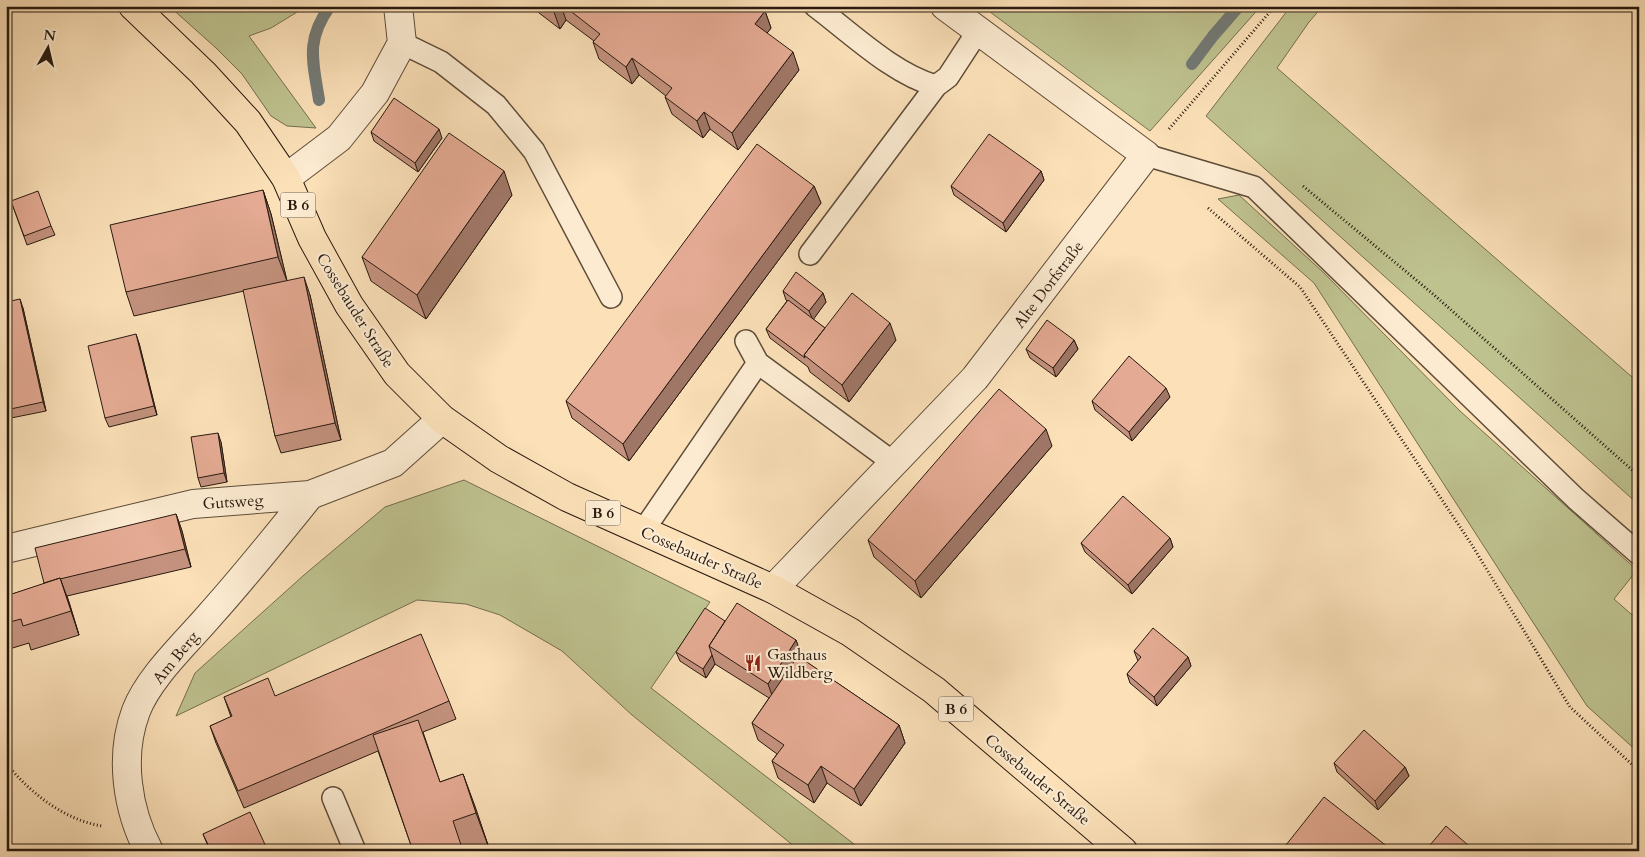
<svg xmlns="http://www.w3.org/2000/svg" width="1645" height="857" font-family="Cardo,serif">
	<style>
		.green { fill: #bec28f; stroke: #746e4f }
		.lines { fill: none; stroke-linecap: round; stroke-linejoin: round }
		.stream { stroke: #737a76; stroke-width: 12 }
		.service-casing { stroke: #5e4c39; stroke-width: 24 }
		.minor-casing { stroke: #5e4c39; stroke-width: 30 }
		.primary-casing { stroke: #291a0f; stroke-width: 30 }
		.path { stroke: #291a0f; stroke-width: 3; stroke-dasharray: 1 2.5; stroke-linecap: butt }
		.service { stroke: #fcebd1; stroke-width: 21 }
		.minor { stroke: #fcebd1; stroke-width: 28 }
		.primary { stroke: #fbe0b8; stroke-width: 28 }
		.wall { fill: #c4927e; stroke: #291a0f }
		.shaded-wall { fill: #a07767; stroke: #291a0f }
		.building { fill: #e4aa93; stroke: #291a0f }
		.labels { text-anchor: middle; stroke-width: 4.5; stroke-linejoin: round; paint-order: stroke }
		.shield { fill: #fcebd1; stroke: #685949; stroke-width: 1 }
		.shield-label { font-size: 15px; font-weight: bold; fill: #291a0f }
		.street-label { font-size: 16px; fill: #291a0f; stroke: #fcebd1 }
		.poi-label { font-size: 16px; fill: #291a0f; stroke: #fcebd1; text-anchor: start }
	</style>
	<rect width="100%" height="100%" fill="#fbe0b8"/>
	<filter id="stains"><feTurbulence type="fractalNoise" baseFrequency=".004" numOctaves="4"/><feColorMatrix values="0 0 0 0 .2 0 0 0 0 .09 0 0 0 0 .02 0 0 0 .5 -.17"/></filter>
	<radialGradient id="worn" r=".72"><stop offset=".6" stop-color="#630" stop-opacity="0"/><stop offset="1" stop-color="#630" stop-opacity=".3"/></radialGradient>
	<!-- green -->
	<path class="green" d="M169 6H307L271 28 249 36 316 128 287 126 271 116 242 74 216 48Z
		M982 6H1261L1150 131Z
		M1291 6H1323L1309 22 1277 68 1639 383V505L1206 116Z
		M1239 195 1324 273 1460 411 1637 570 1614 599 1639 621V753L1587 706 1314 283 1218 199Z
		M464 480 710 602 651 688 863 851H800L632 715 562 651 500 615 466 604 417 600 176 716 195 673 304 575 385 507Z"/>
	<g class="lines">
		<!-- stream -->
		<path class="stream" d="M1192 64 1213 36 1239 6
			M319 100C313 61 305 41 330 6"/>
		<!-- service casing -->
		<g class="service-casing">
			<path id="service" d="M815 6C851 33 893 74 936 86L948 77 978 31
				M402 43 441 62 496 105 534 151 611 297
				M1146 155 1254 187 1576 499 1639 554
				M810 254 936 86
				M758 363 894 463
				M643 531 758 363 746 341
				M333 798 355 851"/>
		</g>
		<!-- minor casing -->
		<g class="minor-casing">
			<path id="minor" d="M286 178 339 138 375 93 402 43 398 6
				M6 549 193 504 310 495 393 463 442 419
				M773 589 975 378 1146 155 945 6
				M149 851C127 810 119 756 136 711 149 677 186 643 210 615 245 576 277 536 310 495"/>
		</g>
		<!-- primary casing -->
		<g class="primary-casing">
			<path id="primary" d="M133 6 203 73 248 122 286 178 312 238 349 305 397 374 442 419 499 459 567 497 773 589 850 632 934 690 1123 851"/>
		</g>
		<!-- path -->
		<path class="path" d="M1169 129 1275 6
			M1303 186 1433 294 1639 476
			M1208 208 1300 287 1472 545 1570 707 1639 771
			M6 763C29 792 64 820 102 826"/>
		<!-- service -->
		<use href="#service" class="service"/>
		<!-- minor -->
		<use href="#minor" class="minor"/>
		<!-- primary -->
		<use href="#primary" class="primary"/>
	</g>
	<!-- wall -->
	<path class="wall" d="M530 6H733L735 8 765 11 771 28 767 33 799 70 738 150 710 129 703 138 672 114 665 97 666 96 639 75 632 84 599 59 593 42 594 41 566 20 560 29Z
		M371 132 442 138 418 172 374 141Z
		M1041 171 1044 180 1006 232 954 195 951 186Z
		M814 186 821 203 629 461 572 418 566 401Z
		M263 190 271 214 287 281 310 295 341 440 281 453 275 436 244 291 134 316 126 292Z
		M512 195 426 319 371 281 362 257Z
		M11 201 51 226 55 235 27 245Z
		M783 291 823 293 826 302 813 319 825 328 896 340 849 402 810 372 808 367 770 338 766 329 787 301 786 300Z
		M6 302 23 308 46 411 6 419Z
		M1074 340 1078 349 1056 377 1030 358 1026 349Z
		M139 343 157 415 109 427 105 418Z
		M1170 397 1132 441 1095 410 1092 401Z
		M221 442 227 482 201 487 198 478Z
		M1052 446 921 598 874 557 868 540Z
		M176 514 182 531 191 567 67 596 79 635 31 650 29 643 6 650V596L44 584Z
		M1170 538 1173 547 1132 594 1085 552 1081 543Z
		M725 621 796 640 802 657V659L899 725 905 743 861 806 827 783 814 803 778 778 772 761 777 754 758 740 752 723 769 698 715 664 706 678 680 661 676 652Z
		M1134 651 1188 657 1191 666 1157 706 1130 683 1127 674 1138 661Z
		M275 696 449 701 456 719 423 732 440 782 463 774 489 848 482 851H413L378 751 244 808 216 743 210 726 231 717 224 697Z
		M1334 763 1405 767 1409 776 1378 810 1337 772Z
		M203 834 268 851H210Z
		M1286 845 1393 851H1288Z"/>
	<!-- shaded-wall -->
	<path class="shaded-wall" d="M558 6H561L566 20 560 29 554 12Z
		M765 11 771 28 761 41 755 24Z
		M793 52 799 70 738 150 732 133Z
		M632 58 639 75 632 84 626 67Z
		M704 112 710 129 703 138 697 121Z
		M439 129 442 138 418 172 415 163Z
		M504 171 512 195 426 319 417 295Z
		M1041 171 1044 180 1006 232 1003 223Z
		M814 186 821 203 629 461 623 444Z
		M263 190 271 214 287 281 278 257Z
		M304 277 310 295 341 440 335 423Z
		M823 293 826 302 813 320 809 311Z
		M20 299 23 308 46 411 43 402Z
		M890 323 896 340 849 402 842 385Z
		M136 334 139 343 157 415 154 406Z
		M1074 340 1078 349 1056 377 1053 368Z
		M1166 388 1170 397 1132 441 1129 432Z
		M1046 429 1052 446 921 598 915 581Z
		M218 433 221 442 227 482 224 473Z
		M176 514 182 531 191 567 185 549Z
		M1170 538 1173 547 1132 594 1128 585Z
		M60 578 69 602 79 635Z
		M796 640 802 657 774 701 768 684Z
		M712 655 715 664 706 678 703 669Z
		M1188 657 1191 666 1157 706 1154 697Z
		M899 725 905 743 861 806 854 789Z
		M821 766 827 783 814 803 808 785Z
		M1405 767 1409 776 1378 810 1375 801Z
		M463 774 476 809 489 848 476 813Z
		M1468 845 1470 851H1463Z"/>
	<!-- building -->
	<path class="building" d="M546 6H558L554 12Z
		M564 6H733L735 8 736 6H758L765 11 755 24 793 52 732 133 704 112 697 121 665 97 672 88 632 58 626 67 593 42 600 34Z
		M394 98 439 129 415 163 371 132Z
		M449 133 504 171 417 295 362 257Z
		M989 134 1041 171 1003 223 951 186Z
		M757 144 814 186 623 444 566 401Z
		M263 190 278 257 126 292 110 225Z
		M38 191 51 226 24 236 11 201Z
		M796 272 823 293 809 311 783 291Z
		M304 277 335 423 275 436 243 290Z
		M852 293 890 323 842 385 804 355Z
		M20 299 43 402 6 410V302Z
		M788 300 825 328 804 355 805 358 766 329Z
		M1047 320 1074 340 1053 368 1026 349Z
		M136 334 154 406 105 418 88 346Z
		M1129 356 1166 388 1129 432 1092 401Z
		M999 389 1046 429 915 581 868 540Z
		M218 433 224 473 198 478 191 437Z
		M1123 496 1170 538 1128 585 1081 543Z
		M176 514 185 549 60 579V578L44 583 35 548Z
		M60 578 71 611 23 626 21 619 6 623V596Z
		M737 603 796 640 768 684 709 646Z
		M705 608 725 621 709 646 712 655 703 669 676 652Z
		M1153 628 1188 657 1154 697 1127 674 1141 657 1134 651Z
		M421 634 449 701 238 791 210 726 232 716 224 697 268 678 275 696Z
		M798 656 899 725 854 789 821 766 808 785 772 761 784 745 752 723Z
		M418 720 440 782 463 774 476 813 453 821 463 851H413L373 735Z
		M1364 730 1405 767 1375 801 1334 763Z
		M1324 797 1393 851H1293L1286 845Z
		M250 812 268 851H211L203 834Z
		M1446 826 1468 845 1463 851H1425Z"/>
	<!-- icons -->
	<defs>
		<g id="restaurant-bare" transform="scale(1.35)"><path d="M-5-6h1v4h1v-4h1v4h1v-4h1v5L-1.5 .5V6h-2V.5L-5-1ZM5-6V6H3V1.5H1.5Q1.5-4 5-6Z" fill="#8f2418" stroke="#fcebd1" stroke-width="2.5" paint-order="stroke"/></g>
	</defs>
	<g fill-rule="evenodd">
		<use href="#restaurant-bare" x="753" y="663"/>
	</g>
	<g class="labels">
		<!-- shield labels -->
		<g class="shield">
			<rect x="280.5" y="192.5" width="35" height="25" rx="4"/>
			<rect x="585.5" y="500.5" width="35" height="25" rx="4"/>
			<rect x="938.5" y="696.5" width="35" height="25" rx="4"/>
		</g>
		<g class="shield-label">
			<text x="298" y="210">B 6</text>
			<text x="603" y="518">B 6</text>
			<text x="956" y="714">B 6</text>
		</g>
		<!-- street labels -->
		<g class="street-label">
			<text transform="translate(1048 284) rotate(-53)" y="6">Alte Dorfstraße</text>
			<text transform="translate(356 310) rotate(58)" y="6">Cossebauder Straße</text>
			<text transform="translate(233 501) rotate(-4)" y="6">Gutsweg</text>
			<text transform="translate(702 557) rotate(24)" y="6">Cossebauder Straße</text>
			<text transform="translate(175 657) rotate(-51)" y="6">Am Berg</text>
			<text transform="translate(1038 779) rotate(40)" y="6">Cossebauder Straße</text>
		</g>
		<!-- poi labels -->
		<g class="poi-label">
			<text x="767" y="660">Gasthaus<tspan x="767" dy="18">Wildberg</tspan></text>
		</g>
	</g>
	<!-- margin -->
	<rect width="1645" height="857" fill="none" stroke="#fbe0b8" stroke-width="25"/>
	<rect x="8" y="8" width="1630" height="842" fill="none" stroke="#291a0f" stroke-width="2.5"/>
	<rect x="12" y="12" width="1620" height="832" fill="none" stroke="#291a0f"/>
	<!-- north arrow -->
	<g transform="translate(48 48) rotate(8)" stroke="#fcebd1" stroke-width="4" paint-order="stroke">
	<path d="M0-4L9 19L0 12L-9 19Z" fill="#291a0f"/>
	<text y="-8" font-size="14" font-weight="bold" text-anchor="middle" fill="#291a0f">N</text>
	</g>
	<rect width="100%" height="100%" filter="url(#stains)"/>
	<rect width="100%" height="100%" fill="url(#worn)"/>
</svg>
